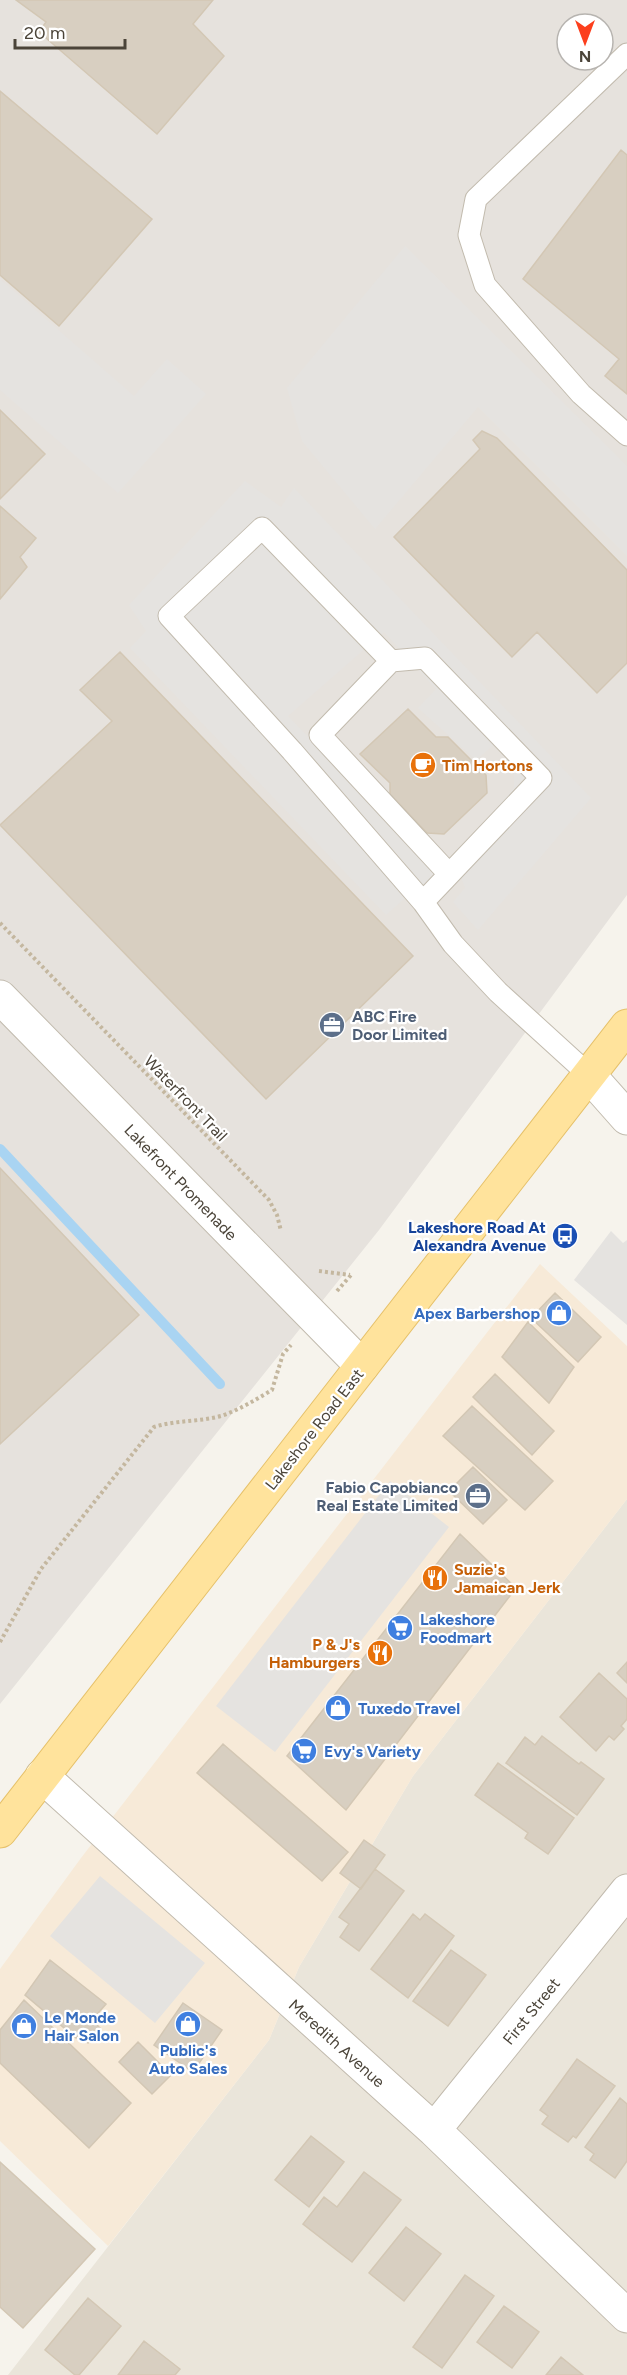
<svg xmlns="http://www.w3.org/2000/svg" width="627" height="2375" font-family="Figtree,sans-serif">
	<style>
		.residential { fill: #eae5da }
		.commercial { fill: #f7ead8 }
		.industrial { fill: #e6e2dd; fill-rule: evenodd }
		.parking { fill: #e5e3e0 }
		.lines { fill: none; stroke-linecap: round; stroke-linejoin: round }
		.stream { stroke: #a9d4f2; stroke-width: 10 }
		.building { fill: #d8cfc1; stroke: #d3c7b4; stroke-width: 1.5 }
		.service-casing { stroke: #c2bbae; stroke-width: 23 }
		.minor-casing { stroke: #c2bbae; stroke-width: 35 }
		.primary-casing { stroke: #e6c16a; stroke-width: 35 }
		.path { stroke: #c4b79f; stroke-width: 4; stroke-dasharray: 3 3; stroke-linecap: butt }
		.service { stroke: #fff; stroke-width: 21 }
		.minor { stroke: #fff; stroke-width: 33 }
		.primary { stroke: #ffe39c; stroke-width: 33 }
		.labels { text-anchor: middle; stroke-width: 4.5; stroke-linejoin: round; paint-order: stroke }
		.food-label { font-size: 16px; font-weight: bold; fill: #c56008; stroke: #fff; text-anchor: start }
		.service-label { font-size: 16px; font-weight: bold; fill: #4e5e75; stroke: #fff; text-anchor: start }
		.street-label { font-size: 16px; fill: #4b4439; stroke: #fff }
		.transit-label { font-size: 16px; font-weight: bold; fill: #164399; stroke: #fff; text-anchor: end }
		.shop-label { font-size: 16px; font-weight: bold; fill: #366cbe; stroke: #fff; text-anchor: start }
	</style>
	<rect width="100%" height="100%" fill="#f6f3ec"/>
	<!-- residential -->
	<path class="residential" d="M627 1499V2375H8L269 2040 299 1967 413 1776Z"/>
	<!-- commercial -->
	<path class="commercial" d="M540 1264 627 1346V1499L413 1776 299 1967 269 2040 108 2246 0 2141V1969L81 1858Z"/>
	<!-- industrial -->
	<path class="industrial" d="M0 0H627V895L379 1230 0 1704ZM567 24H603V60H567Z"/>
	<!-- parking -->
	<path class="parking" d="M405 246 627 466V556L478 407 375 529 302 441 287 388Z
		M0 279 134 396 167 359 206 394 118 493 0 390Z
		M245 481 281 507 294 488 591 798 478 930 453 902 465 888 453 858 514 788V759L497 742 476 760 418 708 436 689 384 632 288 716 446 881 423 902 405 898 386 915 130 648 146 631 129 605Z
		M611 1231 623 1243 627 1240V1325L574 1280Z
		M390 1481 449 1527 275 1752 216 1706Z
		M100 1876 205 1963 155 2023 50 1936Z"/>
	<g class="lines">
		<!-- stream -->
		<path class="stream" d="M0 1149 220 1384"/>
	</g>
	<!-- building -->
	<path class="building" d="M16 0H213L193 24 224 56 157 134 39 32 46 22Z
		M0 91 152 219 59 326 0 275Z
		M621 150 627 155V394L605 376 619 359 523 279Z
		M0 410 45 454 0 499Z
		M482 431 497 438 627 570V663L597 693 537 632 512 657 394 537 480 449 473 440Z
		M0 506 36 538 20 557 27 567 0 599Z
		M120 652 413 956 266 1099 0 825 112 721 80 690Z
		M408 709 436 737H448L486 775 487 793 444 834 427 833 390 794V783L360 754Z
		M0 1168 139 1315 0 1444Z
		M555 1293 601 1337 578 1362 531 1318Z
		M528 1322 574 1367 549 1403 502 1357Z
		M495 1374 554 1431 532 1455 473 1397Z
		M472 1406 553 1481 525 1510 443 1436Z
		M473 1467 507 1500 483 1524 449 1491Z
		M460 1534 516 1588 346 1810 287 1756Z
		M627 1662V1683L617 1673Z
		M599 1673 627 1699V1719L621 1726 624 1729 614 1740 609 1736 596 1751 560 1717Z
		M542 1736 579 1764 581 1762 604 1779 577 1815 506 1763 525 1737 535 1745Z
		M223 1744 348 1852 322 1881 197 1773Z
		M498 1763 574 1818 548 1854 525 1838 528 1833 475 1795Z
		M364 1840 385 1855 361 1889 340 1873Z
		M375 1869 404 1891 359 1951 340 1937 349 1924 339 1917Z
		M413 1914 420 1920 425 1914 454 1936 408 1998 371 1969Z
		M451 1950 486 1975 448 2026 413 2001Z
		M50 1960 106 2004 92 2020 100 2028 88 2043 79 2035 76 2038 25 1995Z
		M24 2000 131 2103 89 2148 0 2063V2030Z
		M183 2003 222 2030 193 2072 154 2045Z
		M138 2042 171 2075 152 2094 119 2062Z
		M577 2059 615 2086 576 2138 573 2136 568 2142 542 2124 548 2116 540 2110Z
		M620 2098 627 2104V2161L615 2178 590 2160 594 2154 585 2147Z
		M311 2136 344 2162 309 2207 275 2180Z
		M0 2162 95 2249 23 2328 0 2307Z
		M364 2172 401 2200 352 2262 303 2224 324 2197 337 2207Z
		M406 2227 441 2254 404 2301 369 2273Z
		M465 2275 494 2296 442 2368 413 2347Z
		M88 2298 121 2326 79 2375H75L45 2350Z
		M504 2306 539 2332 512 2368 477 2342Z
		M144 2341 180 2369 175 2375H118Z
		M561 2357 583 2375H546Z"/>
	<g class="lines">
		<!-- service casing -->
		<g class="service-casing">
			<path id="service" d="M627 54 476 199 469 235 485 285 581 394 627 435
				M391 661 262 528 169 616 292 751 423 902 453 944 498 992 588 1074
				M423 902 541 778 425 658 391 661 320 735 449 874"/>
		</g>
		<!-- minor casing -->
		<g class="minor-casing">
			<path id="minor" d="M0 997 362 1366
				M588 1074 627 1118
				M42 1776 434 2130 627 2316
				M434 2130 627 1891"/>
		</g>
		<!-- primary casing -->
		<g class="primary-casing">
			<path id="primary" d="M0 1831 627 1026"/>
		</g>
		<!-- path -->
		<path class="path" d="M0 923 269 1200 277 1215 281 1231
			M319 1271 350 1275
			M337 1291 351 1275
			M0 1642 41 1569 154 1427C176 1420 199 1422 221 1416 239 1410 255 1400 272 1390L283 1354 291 1345"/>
		<!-- service -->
		<use href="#service" class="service"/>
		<!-- minor -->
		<use href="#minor" class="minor"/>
		<!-- primary -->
		<use href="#primary" class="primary"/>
	</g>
	<!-- icons -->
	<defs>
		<g id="cafe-disc" transform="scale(1.35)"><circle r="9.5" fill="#e8710a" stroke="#fff"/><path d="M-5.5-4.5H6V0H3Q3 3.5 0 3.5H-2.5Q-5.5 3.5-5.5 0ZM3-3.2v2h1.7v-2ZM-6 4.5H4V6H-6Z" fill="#fff"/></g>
		<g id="office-disc" transform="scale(1.35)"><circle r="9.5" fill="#5c6f8a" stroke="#fff"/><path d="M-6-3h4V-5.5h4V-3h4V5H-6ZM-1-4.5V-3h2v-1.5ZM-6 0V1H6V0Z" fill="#fff"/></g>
		<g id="bus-disc" transform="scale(1.35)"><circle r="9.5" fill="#1a4fb4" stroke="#fff"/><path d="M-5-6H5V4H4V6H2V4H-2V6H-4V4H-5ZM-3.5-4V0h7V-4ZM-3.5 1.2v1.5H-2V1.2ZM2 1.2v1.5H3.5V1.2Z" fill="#fff"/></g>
		<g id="shop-disc" transform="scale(1.35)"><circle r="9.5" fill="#3f7fe0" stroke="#fff"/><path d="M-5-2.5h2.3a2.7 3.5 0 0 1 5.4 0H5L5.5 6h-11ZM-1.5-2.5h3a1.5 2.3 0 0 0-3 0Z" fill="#fff"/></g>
		<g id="restaurant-disc" transform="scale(1.35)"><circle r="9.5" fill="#e8710a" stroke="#fff"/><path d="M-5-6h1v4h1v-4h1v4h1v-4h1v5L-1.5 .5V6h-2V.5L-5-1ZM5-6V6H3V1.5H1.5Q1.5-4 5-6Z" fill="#fff"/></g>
		<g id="supermarket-disc" transform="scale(1.35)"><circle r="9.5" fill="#3f7fe0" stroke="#fff"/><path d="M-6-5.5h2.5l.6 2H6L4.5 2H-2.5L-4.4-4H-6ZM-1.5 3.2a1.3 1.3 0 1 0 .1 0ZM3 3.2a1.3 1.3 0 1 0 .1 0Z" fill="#fff"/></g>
	</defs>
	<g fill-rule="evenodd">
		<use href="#cafe-disc" x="423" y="765"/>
		<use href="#office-disc" x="332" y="1025"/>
		<use href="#bus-disc" x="565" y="1236"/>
		<use href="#shop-disc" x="559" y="1313"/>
		<use href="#office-disc" x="478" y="1496"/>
		<use href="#restaurant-disc" x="435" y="1578"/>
		<use href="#supermarket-disc" x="400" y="1628"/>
		<use href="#restaurant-disc" x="380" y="1653"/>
		<use href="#shop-disc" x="338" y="1708"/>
		<use href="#supermarket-disc" x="304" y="1751"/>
		<use href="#shop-disc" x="188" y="2024"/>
		<use href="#shop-disc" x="24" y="2026"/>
	</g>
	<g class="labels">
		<!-- food labels -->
		<g class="food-label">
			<text x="442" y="771">Tim Hortons</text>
			<text x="454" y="1575">Suzie's<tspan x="454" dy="18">Jamaican Jerk</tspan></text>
			<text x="360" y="1650" text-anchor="end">P &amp; J's<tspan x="360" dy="18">Hamburgers</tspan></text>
		</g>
		<!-- service labels -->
		<g class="service-label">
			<text x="352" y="1022">ABC Fire<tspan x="352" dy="18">Door Limited</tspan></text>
			<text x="458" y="1493" text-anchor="end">Fabio Capobianco<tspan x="458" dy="18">Real Estate Limited</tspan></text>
		</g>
		<!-- street labels -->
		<g class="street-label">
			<text transform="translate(186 1098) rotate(46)" y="6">Waterfront Trail</text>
			<text transform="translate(181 1182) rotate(46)" y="6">Lakefront Promenade</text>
			<text transform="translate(314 1429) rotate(-52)" y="6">Lakeshore Road East</text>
			<text transform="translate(531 2011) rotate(-51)" y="6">First Street</text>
			<text transform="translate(337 2043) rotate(42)" y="6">Meredith Avenue</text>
		</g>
		<!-- transit labels -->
		<g class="transit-label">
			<text x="546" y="1233">Lakeshore Road At<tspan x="546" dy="18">Alexandra Avenue</tspan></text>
		</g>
		<!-- shop labels -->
		<g class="shop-label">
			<text x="540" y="1319" text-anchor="end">Apex Barbershop</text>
			<text x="420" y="1625">Lakeshore<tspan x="420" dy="18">Foodmart</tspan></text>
			<text x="358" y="1714">Tuxedo Travel</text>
			<text x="324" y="1757">Evy's Variety</text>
			<text x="44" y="2023">Le Monde<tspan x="44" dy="18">Hair Salon</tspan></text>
			<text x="188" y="2056" text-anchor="middle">Public's<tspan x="188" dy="18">Auto Sales</tspan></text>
		</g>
	</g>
	<!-- north arrow -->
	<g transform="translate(585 42) rotate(180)"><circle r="28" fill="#ffffff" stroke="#b7b4b0" stroke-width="1.5"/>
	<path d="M0-4.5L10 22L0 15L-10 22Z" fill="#fc3f1d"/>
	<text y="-9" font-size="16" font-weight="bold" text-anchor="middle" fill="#4b4439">N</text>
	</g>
	<!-- scale -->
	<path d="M15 39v9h110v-9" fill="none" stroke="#4b4439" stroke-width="3"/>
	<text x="24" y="39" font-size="18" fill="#4b4439" stroke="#ffffff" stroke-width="4.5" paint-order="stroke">20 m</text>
</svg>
